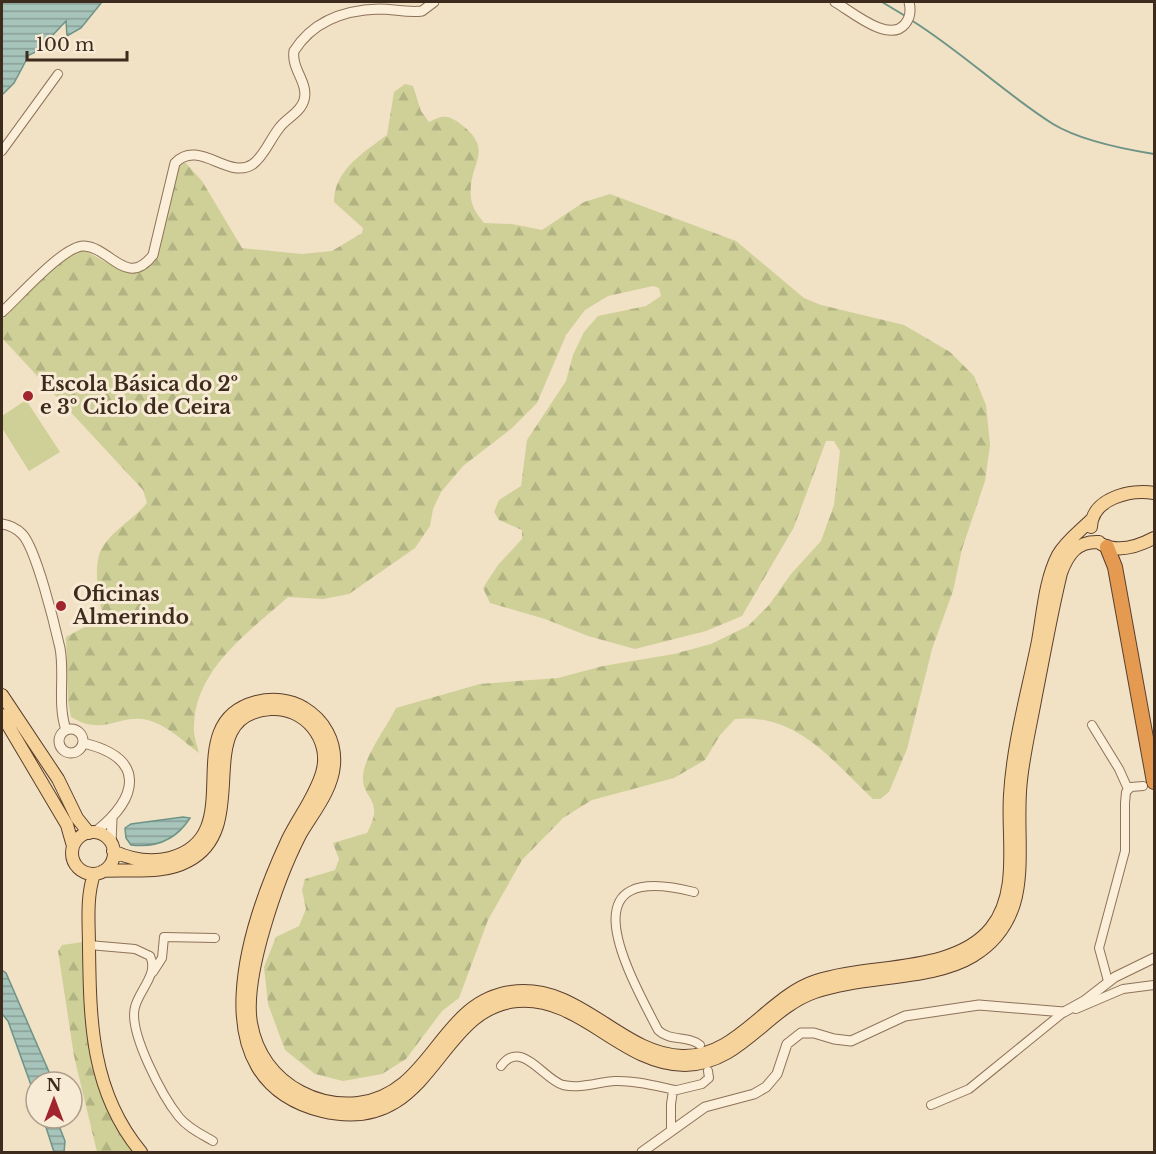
<svg xmlns="http://www.w3.org/2000/svg" width="1156" height="1154" font-family="'Libre Baskerville',serif">
	<style>
		.forest { fill: url(#forest-firs) }
		.garden { fill: #ced098 }
		.water { fill: url(#water-rules); stroke: #6d9487; stroke-width: 1.5 }
		.lines { fill: none; stroke-linecap: round; stroke-linejoin: round }
		.stream { stroke: #6d9487; stroke-width: 2 }
		.minor-casing { stroke: #8e7259; stroke-width: 10 }
		.tertiary-casing { stroke: #8e7259; stroke-width: 11 }
		.primary-casing { stroke: #5b402e; stroke-width: 14 }
		.motorway-casing { stroke: #5b402e; stroke-width: 16 }
		.minor { stroke: #fbefd9; stroke-width: 8 }
		.tertiary { stroke: #fbefd9; stroke-width: 9 }
		.primary { stroke: #f6d39b; stroke-width: 12 }
		.motorway { stroke: #e59a51; stroke-width: 14 }
		.poi-dot { fill: #a1252f; stroke: #f8ebd5; stroke-width: 2 }
		.labels { text-anchor: middle; stroke-width: 6; stroke-linejoin: round; paint-order: stroke }
		.poi-label { font-size: 20px; font-weight: bold; fill: #3d2b1e; stroke: #f8ebd5; text-anchor: start }
	</style>
	<defs>
		<pattern id="forest-firs" width="22" height="20" patternUnits="userSpaceOnUse" patternTransform="scale(1.5)"><rect width="22" height="20" fill="#ced098"/><path d="M5 1l3.5 6h-7zM16 11l3.5 6h-7z" fill="#b2b383"/></pattern>
		<pattern id="water-rules" width="6" height="5" patternUnits="userSpaceOnUse" patternTransform="scale(1.5)"><rect width="6" height="5" fill="#a7c4ba"/><path d="M0 2.5h6" fill="none" stroke="#899f97"/></pattern>
	</defs>
	<rect width="100%" height="100%" fill="#f1e1c5"/>
	<!-- forest -->
	<path class="forest" d="M405 84 413 86 421 111 429 122C441 116 446 114 458 122 498 151 467 162 471 198 472 208 478 215 484 223L512 224 542 230 584 202 610 194 736 241 804 298 821 305 904 325 950 352 974 376 986 405 990 445 985 481 962 549 953 591 932 649 907 749 889 792 880 799H873C831 760 798 713 735 719L720 735 705 760 674 778 592 800 563 818 522 860 488 920 459 998 442 1011 406 1059 382 1074 343 1081 315 1074 285 1050 268 1004 264 967 276 937 299 926 306 909 302 890 305 879 335 870 339 859 333 843 367 833C386 799 361 799 363 776 364 756 387 727 396 708L480 684 558 678 603 666 674 654 711 644 748 626 769 605 791 574 821 541 834 505 840 451 834 441H826L794 527 742 616 706 631 635 649 588 636 545 619 490 603 483 588 498 565 522 539V530L499 520 494 512 499 500 521 486 527 440 566 381 573 355 584 332 598 316 646 306 661 296 659 288 653 286 608 296 585 310 566 335 537 403 511 429 463 466 441 492 433 509 430 526 415 548 349 594 323 599 288 597C249 632 195 669 194 726 193 734 197 745 199 753 184 742 167 725 148 720 119 713 104 737 71 717L68 701 66 637 103 617C99 598 94 574 99 555 105 535 134 519 147 503L143 490 2 338V320C26 296 48 263 82 250 111 261 126 284 155 262L175 172 183 160 202 181 242 248 302 254 332 251 362 233 363 228 334 202C334 170 363 153 387 135L394 92Z
		M83 942C82 1025 86 1080 132 1152H97L74 1056 58 951 62 945Z"/>
	<!-- garden -->
	<path class="garden" d="M26 400 60 452 29 471 2 428V416Z"/>
	<!-- water -->
	<path class="water" d="M2 2H102L81 28 67 36 66 21 38 51 29 55 14 83 2 95Z
		M183 817 190 818C176 840 156 848 131 845L126 838 125 828 131 824Z
		M2 970 6 973 49 1072 50 1082H36V1099L8 1021 2 1014Z
		M43 1118H56L65 1141 64 1152H54Z"/>
	<g class="lines">
		<!-- stream -->
		<path class="stream" d="M882 2 907 17
			M911 20C961 51 1004 93 1053 124 1081 141 1123 149 1154 154"/>
		<!-- minor casing -->
		<g class="minor-casing">
			<path id="minor" d="M2 151 58 74
				M1092 725 1119 769 1128 789
				M694 892C564 859 628 972 658 1030 670 1042 688 1035 700 1045
				M89 945 135 949 150 956C159 974 139 990 135 1007 128 1032 163 1097 179 1117 188 1128 201 1134 213 1141
				M153 972 162 958 164 937 215 938
				M1108 981 1099 948 1125 851V803L1126 792 1131 787 1143 786
				M1076 1009 1123 989 1154 985
				M501 1066C521 1038 544 1080 563 1085 581 1089 598 1082 615 1081 635 1080 656 1086 675 1090
				M931 1105 969 1089 1065 1011
				M671 1130V1104L673 1091 702 1084 709 1078 708 1071"/>
		</g>
		<!-- tertiary casing -->
		<g class="tertiary-casing">
			<path id="tertiary" d="M835 2C851 11 889 44 905 24 911 17 911 10 909 2
				M2 312C18 298 64 245 84 246 110 247 127 289 153 255L175 163C199 138 229 181 253 164 265 155 270 139 280 127 287 118 301 112 304 100 309 83 291 69 294 51 313 21 345 10 379 9 394 9 408 13 422 11L434 2
				M2 524C9 525 16 528 22 534 36 548 55 626 60 648 65 675 57 703 66 730
				M59 741a12 12 0 1 1 24 0a12 12 0 1 1-24 0Z
				M83 743C147 758 139 798 95 832
				M111 843 112 819
				M642 1152 705 1107 754 1094 766 1087 777 1074 787 1044 801 1033H814L834 1039 851 1041 905 1016 979 1005 1064 1012 1084 1001 1115 977 1154 958"/>
		</g>
		<!-- primary casing -->
		<g class="primary-casing">
			<path id="primary" d="M1091 527C1092 498 1131 489 1154 493
				M1101 544C1118 553 1139 546 1154 538
				M2 695 58 779 77 818 89 833
				M2 715 67 825 73 846
				M72 853a21 21 0 1 1 42 0a21 21 0 1 1-42 0Z
				M113 851C132 860 150 863 170 858 253 836 174 724 256 702 272 698 290 699 304 708 324 720 336 741 334 765 332 791 312 814 300 835 278 878 243 976 251 1023 256 1053 274 1078 301 1092 318 1101 338 1105 358 1103 433 1094 439 1002 511 992 579 982 620 1054 682 1056 737 1058 767 997 816 981 869 963 954 974 991 928 1020 892 1007 838 1010 795 1013 743 1028 691 1038 641 1043 613 1045 580 1058 555 1066 541 1080 531 1091 520
				M103 871C131 869 162 875 188 861 256 826 187 715 271 709 305 707 332 740 322 773 315 797 298 818 287 841 250 921 194 1079 322 1111 434 1138 435 1007 518 1001 581 996 622 1065 685 1065 741 1064 766 1009 815 992 863 975 932 981 973 956 993 944 1007 926 1014 904 1025 868 1016 819 1021 780 1024 752 1031 723 1036 695 1044 655 1051 614 1061 573 1068 554 1077 541 1099 542
				M94 874C86 898 89 923 89 947 90 1022 91 1092 141 1152"/>
		</g>
		<!-- motorway casing -->
		<g class="motorway-casing">
			<path id="motorway" d="M1107 547 1115 567 1154 782"/>
		</g>
		<!-- minor -->
		<use href="#minor" class="minor"/>
		<!-- tertiary -->
		<use href="#tertiary" class="tertiary"/>
		<!-- primary -->
		<use href="#primary" class="primary"/>
		<!-- motorway -->
		<use href="#motorway" class="motorway"/>
	</g>
	<!-- markers -->
	<g class="poi-dot">
		<circle cx="28" cy="396" r="6"/>
		<circle cx="61" cy="606" r="6"/>
	</g>
	<g class="labels">
		<!-- poi labels -->
		<g class="poi-label">
			<text x="40" y="391">Escola Básica do 2º<tspan x="40" dy="23">e 3º Ciclo de Ceira</tspan></text>
			<text x="73" y="601">Oficinas<tspan x="73" dy="23">Almerindo</tspan></text>
		</g>
	</g>
	<!-- border -->
	<rect width="1156" height="1154" fill="none" stroke="#3d2b1e" stroke-width="6"/>
	<!-- north arrow -->
	<g transform="translate(54 1100)"><circle r="28" fill="#f8ebd5" stroke="#ad9e8c" stroke-width="1.5"/>
	<path d="M0-4.5L10 22L0 15L-10 22Z" fill="#a1252f"/>
	<text y="-9" font-size="16" font-weight="bold" text-anchor="middle" fill="#3d2b1e">N</text>
	</g>
	<!-- scale -->
	<path d="M27 51v9h100v-9" fill="none" stroke="#3d2b1e" stroke-width="3"/>
	<text x="36" y="51" font-size="18" fill="#3d2b1e" stroke="#f8ebd5" stroke-width="4.5" paint-order="stroke">100 m</text>
</svg>
